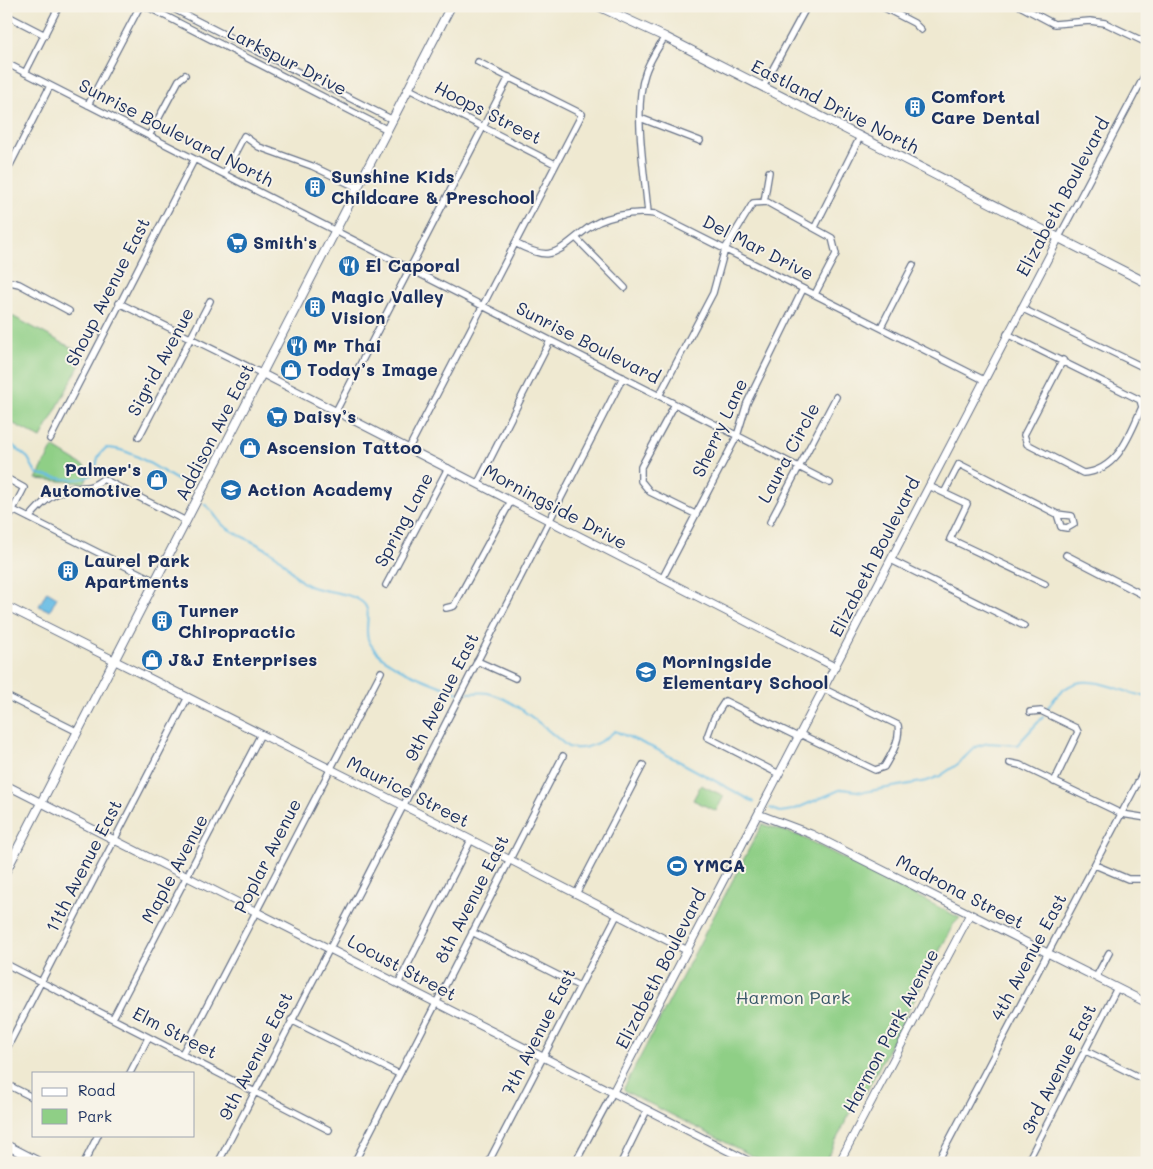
<svg xmlns="http://www.w3.org/2000/svg" width="1153" height="1169" font-family="Mali,sans-serif">
	<style>
		.green { fill: #8fcf86; stroke: #557f72 }
		.water { fill: #67bce4; stroke: #4176a1 }
		.lines { fill: none; stroke-linecap: round; stroke-linejoin: round }
		.stream { stroke: #67bce4; stroke-width: 2 }
		.minor-casing { stroke: #657086; stroke-width: 8 }
		.tertiary-casing { stroke: #657086; stroke-width: 9 }
		.secondary-casing { stroke: #657086; stroke-width: 10 }
		.minor { stroke: #fff; stroke-width: 5.5 }
		.tertiary { stroke: #fff; stroke-width: 7 }
		.secondary { stroke: #fff; stroke-width: 8 }
		.labels { text-anchor: middle; stroke-width: 4; stroke-linejoin: round; paint-order: stroke }
		.street-label { font-size: 18px; fill: #1b2f5e; stroke: #f7f3e8 }
		.poi-label { font-size: 18px; font-weight: bold; fill: #1b2f5e; stroke: #f7f3e8; text-anchor: start }
		.park-label { font-size: 18px; fill: #385768; stroke: #f7f3e8 }
	</style>
	<rect width="100%" height="100%" fill="#f7f3e8"/>
	<filter id="ink" filterUnits="userSpaceOnUse"><feTurbulence type="fractalNoise" baseFrequency=".02" numOctaves="2"/><feDisplacementMap in="SourceGraphic" scale="10" xChannelSelector="R" yChannelSelector="G"/><feConvolveMatrix kernelMatrix="1 2 1 2 8 2 1 2 1" color-interpolation-filters="sRGB"/></filter>
	<filter id="wash" filterUnits="userSpaceOnUse"><feTurbulence type="fractalNoise" baseFrequency=".0096" numOctaves="4" result="noise"/><feDisplacementMap in="SourceGraphic" scale="20" xChannelSelector="R" yChannelSelector="G"/><feGaussianBlur stdDeviation="1.12" result="paint"/><feColorMatrix in="noise" values="0 0 0 0 0 0 0 0 0 0 0 0 0 0 0 0 0 1.4 0 .05"/><feComposite in="paint" operator="in"/></filter>
	<g filter="url(#wash)">
		<rect width="100%" height="100%" fill="#efe9d1"/>
		<!-- green -->
		<path class="green" d="M12 316 85 355 41 438 6 420V326Z
			M53 447 92 471 84 483 36 479Z
			M701 785 724 796 716 811 693 800Z
			M762 824 800 836 960 918 953 925 866 1092 860 1095 824 1163H766L625 1091 624 1088Z"/>
		<!-- water -->
		<path class="water" d="M47 591 57 597 50 611 39 606Z"/>
		<g class="lines">
			<!-- stream -->
			<path class="stream" d="M6 440 28 458 36 473C49 477 84 485 93 473 97 468 96 463 98 458 99 454 103 451 106 448 132 448 157 469 179 481
				M204 504C213 510 216 519 224 526 239 537 259 543 274 554 285 561 291 573 301 581 317 594 345 589 362 602 373 610 364 628 368 639 379 667 432 682 458 693
				M468 693C474 693 482 692 488 693 515 699 547 730 568 747 585 752 602 742 615 731L658 750 754 802
				M1047 709C1077 662 1104 688 1147 697
				M770 808 780 812 793 810 842 789 864 792 927 781 940 776 958 764 975 747 988 743 1017 745 1043 717"/>
		</g>
	</g>
	<g filter="url(#ink)">
		<g class="lines">
			<!-- minor casing -->
			<g class="minor-casing">
				<path id="minor" d="M146 6 388 130
					M168 6 393 120
					M881 6 914 23 921 30
					M1020 6 1054 24 1090 21 1105 23 1147 43
					M6 15 45 35
					M6 63 830 483
					M25 73 59 6
					M763 87 807 6
					M409 89 555 164
					M88 105 140 6
					M640 118 700 141
					M149 136 179 80 185 75
					M6 173 50 86
					M224 174 244 136 259 147 312 166 358 188
					M764 202 769 172
					M648 213C645 175 633 110 645 74 649 61 657 49 665 37
					M815 227 860 137
					M576 238 625 288
					M1058 239 1147 71
					M515 243C552 263 555 253 584 231 602 216 632 211 655 214L984 380
					M6 281 19 284 69 311
					M119 303 261 373
					M1021 308 1147 369
					M881 327 913 265
					M1007 334 1140 400 1142 407C1130 434 1118 471 1083 473L1027 444 1024 435 1063 360
					M659 396 713 293 725 249 753 203 767 202 774 206 832 238 836 254 815 294
					M675 404 641 467V481L650 492 695 514
					M336 411 509 77
					M139 437 210 301
					M50 439 194 160
					M409 448 582 114 478 62
					M6 478 24 488 6 523
					M478 483 550 341
					M929 486 967 504 950 539 1045 584
					M944 493 959 464 1057 514 1072 516 1074 524 1067 528 1061 527 1057 514
					M13 510 155 581
					M29 518C41 504 51 493 70 489 87 485 87 491 103 479L186 521
					M770 522 836 397
					M1066 555 1147 597
					M891 560 1024 626
					M662 579 737 436 747 403 803 289
					M386 585 448 468
					M446 608 454 606 511 501
					M477 661 515 678
					M6 696 78 732
					M1030 712 1041 711 1076 728 1078 732 1054 782
					M800 734 875 770 884 767C891 755 901 740 898 725L824 689
					M1010 763 1020 765 1122 814 1147 818
					M779 774 707 737 714 718 725 701 798 737
					M1095 865 1128 879H1147
					M576 894 643 765
					M472 932 579 986
					M6 964 329 1130
					M1096 977 1109 953
					M399 982 471 840
					M113 1018 261 734
					M291 1020 399 1074
					M6 1050 188 697
					M1086 1051 1147 1081
					M182 1054 381 672
					M130 1073 148 1038
					M6 1084 34 1098
					M84 1163 98 1135
					M218 1163C355 902 489 640 623 377
					M354 1163 563 756
					M488 1163 617 915
					M575 1163 613 1092
					M621 1163 647 1110
					M937 1163 1147 765
					M1027 1163 1117 988"/>
			</g>
			<!-- tertiary casing -->
			<g class="tertiary-casing">
				<path id="tertiary" d="M261 373 835 667
					M6 606 438 823 688 951
					M6 785 752 1163
					M758 814 811 834 1147 1003
					M613 1092 1058 239
					M839 1163 970 914"/>
			</g>
			<!-- secondary casing -->
			<g class="secondary-casing">
				<path id="secondary" d="M598 6 665 37 1147 283
					M6 871 451 6
					M6 1145 41 1163"/>
			</g>
			<!-- minor -->
			<use href="#minor" class="minor"/>
			<!-- tertiary -->
			<use href="#tertiary" class="tertiary"/>
			<!-- secondary -->
			<use href="#secondary" class="secondary"/>
		</g>
	</g>
	<!-- icons -->
	<defs>
		<g id="building-disc" transform="scale(1.125)"><circle r="9.5" fill="#1f6fb2" stroke="#f7f3e8"/><path d="M-4-6H4V6H1V3H-1V6H-4ZM-2.5-4.3h1.7v1.8h-1.7ZM.8-4.3h1.7v1.8H.8ZM-2.5-1h1.7V.8h-1.7ZM.8-1h1.7V.8H.8Z" fill="#fff"/></g>
		<g id="supermarket-disc" transform="scale(1.125)"><circle r="9.5" fill="#1f6fb2" stroke="#f7f3e8"/><path d="M-6-5.5h2.5l.6 2H6L4.5 2H-2.5L-4.4-4H-6ZM-1.5 3.2a1.3 1.3 0 1 0 .1 0ZM3 3.2a1.3 1.3 0 1 0 .1 0Z" fill="#fff"/></g>
		<g id="restaurant-disc" transform="scale(1.125)"><circle r="9.5" fill="#1f6fb2" stroke="#f7f3e8"/><path d="M-5-6h1v4h1v-4h1v4h1v-4h1v5L-1.5 .5V6h-2V.5L-5-1ZM5-6V6H3V1.5H1.5Q1.5-4 5-6Z" fill="#fff"/></g>
		<g id="shop-disc" transform="scale(1.125)"><circle r="9.5" fill="#1f6fb2" stroke="#f7f3e8"/><path d="M-5-2.5h2.3a2.7 3.5 0 0 1 5.4 0H5L5.5 6h-11ZM-1.5-2.5h3a1.5 2.3 0 0 0-3 0Z" fill="#fff"/></g>
		<g id="school-disc" transform="scale(1.125)"><circle r="9.5" fill="#1f6fb2" stroke="#f7f3e8"/><path d="M0-5L7-2L0 1L-7-2ZM-4 1L0 2.5L4 1V4Q0 6-4 4Z" fill="#fff"/></g>
		<g id="stadium-disc" transform="scale(1.125)"><circle r="9.5" fill="#1f6fb2" stroke="#f7f3e8"/><path d="M0-5a6.5 5 0 1 0 0 10a6.5 5 0 1 0 0-10ZM-3.5-1.8h7v3.6h-7Z" fill="#fff"/></g>
	</defs>
	<g fill-rule="evenodd">
		<use href="#building-disc" x="915" y="107"/>
		<use href="#building-disc" x="315" y="187"/>
		<use href="#supermarket-disc" x="237" y="243"/>
		<use href="#restaurant-disc" x="349" y="266"/>
		<use href="#building-disc" x="315" y="307"/>
		<use href="#restaurant-disc" x="297" y="346"/>
		<use href="#shop-disc" x="291" y="370"/>
		<use href="#supermarket-disc" x="277" y="417"/>
		<use href="#shop-disc" x="250" y="448"/>
		<use href="#shop-disc" x="157" y="480"/>
		<use href="#school-disc" x="231" y="490"/>
		<use href="#building-disc" x="68" y="571"/>
		<use href="#building-disc" x="162" y="621"/>
		<use href="#shop-disc" x="152" y="660"/>
		<use href="#school-disc" x="646" y="672"/>
		<use href="#stadium-disc" x="677" y="866"/>
	</g>
	<g class="labels">
		<!-- street labels -->
		<g class="street-label">
			<text transform="translate(287 61) rotate(27)" y="6">Larkspur Drive</text>
			<text transform="translate(835 107) rotate(27)" y="6">Eastland Drive North</text>
			<text transform="translate(488 113) rotate(27)" y="6">Hoops Street</text>
			<text transform="translate(176 133) rotate(27)" y="6">Sunrise Boulevard North</text>
			<text transform="translate(1063 197) rotate(-62)" y="6">Elizabeth Boulevard</text>
			<text transform="translate(758 248) rotate(27)" y="6">Del Mar Drive</text>
			<text transform="translate(108 292) rotate(-63)" y="6">Shoup Avenue East</text>
			<text transform="translate(588 343) rotate(27)" y="6">Sunrise Boulevard</text>
			<text transform="translate(161 362) rotate(-62)" y="6">Sigrid Avenue</text>
			<text transform="translate(720 428) rotate(-65)" y="6">Sherry Lane</text>
			<text transform="translate(215 432) rotate(-63)" y="6">Addison Ave East</text>
			<text transform="translate(789 453) rotate(-62)" y="6">Laura Circle</text>
			<text transform="translate(555 507) rotate(28)" y="6">Morningside Drive</text>
			<text transform="translate(404 520) rotate(-62)" y="6">Spring Lane</text>
			<text transform="translate(875 557) rotate(-63)" y="6">Elizabeth Boulevard</text>
			<text transform="translate(442 697) rotate(-63)" y="6">9th Avenue East</text>
			<text transform="translate(408 792) rotate(27)" y="6">Maurice Street</text>
			<text transform="translate(268 856) rotate(-63)" y="6">Poplar Avenue</text>
			<text transform="translate(84 866) rotate(-63)" y="6">11th Avenue East</text>
			<text transform="translate(175 869) rotate(-62)" y="6">Maple Avenue</text>
			<text transform="translate(960 892) rotate(27)" y="6">Madrona Street</text>
			<text transform="translate(472 899) rotate(-63)" y="6">8th Avenue East</text>
			<text transform="translate(1029 957) rotate(-62)" y="6">4th Avenue East</text>
			<text transform="translate(402 968) rotate(28)" y="6">Locust Street</text>
			<text transform="translate(661 969) rotate(-63)" y="6">Elizabeth Boulevard</text>
			<text transform="translate(891 1031) rotate(-62)" y="6">Harmon Park Avenue</text>
			<text transform="translate(539 1032) rotate(-63)" y="6">7th Avenue East</text>
			<text transform="translate(175 1033) rotate(27)" y="6">Elm Street</text>
			<text transform="translate(256 1056) rotate(-63)" y="6">9th Avenue East</text>
			<text transform="translate(1059 1069) rotate(-63)" y="6">3rd Avenue East</text>
		</g>
		<!-- poi labels -->
		<g class="poi-label">
			<text x="931" y="103">Comfort<tspan x="931" dy="21">Care Dental</tspan></text>
			<text x="331" y="183">Sunshine Kids<tspan x="331" dy="21">Childcare &amp; Preschool</tspan></text>
			<text x="253" y="249">Smith's</text>
			<text x="365" y="272">El Caporal</text>
			<text x="331" y="303">Magic Valley<tspan x="331" dy="21">Vision</tspan></text>
			<text x="313" y="352">Mr Thai</text>
			<text x="307" y="376">Today’s Image</text>
			<text x="293" y="423">Daisy’s</text>
			<text x="266" y="454">Ascension Tattoo</text>
			<text x="141" y="476" text-anchor="end">Palmer's<tspan x="141" dy="21">Automotive</tspan></text>
			<text x="247" y="496">Action Academy</text>
			<text x="84" y="567">Laurel Park<tspan x="84" dy="21">Apartments</tspan></text>
			<text x="178" y="617">Turner<tspan x="178" dy="21">Chiropractic</tspan></text>
			<text x="168" y="666">J&amp;J Enterprises</text>
			<text x="662" y="668">Morningside<tspan x="662" dy="21">Elementary School</tspan></text>
			<text x="693" y="872">YMCA</text>
		</g>
		<!-- park labels -->
		<g class="park-label">
			<text x="793" y="1004">Harmon Park</text>
		</g>
	</g>
	<!-- margin -->
	<rect width="1153" height="1169" fill="none" stroke="#f7f3e8" stroke-width="25"/>
	<!-- legend -->
	<rect x="32" y="1072" width="162" height="65" fill="#f7f3e8" stroke="#9fa5b1"/>
	<rect x="42" y="1088" width="25" height="8" fill="#ffffff" stroke="#9fa5b1"/>
	<text x="78" y="1096" font-size="15" fill="#1b2f5e">Road</text>
	<rect x="42" y="1109" width="25" height="15" fill="#8fcf86" stroke="#9fa5b1"/>
	<text x="78" y="1122" font-size="15" fill="#1b2f5e">Park</text>
</svg>
